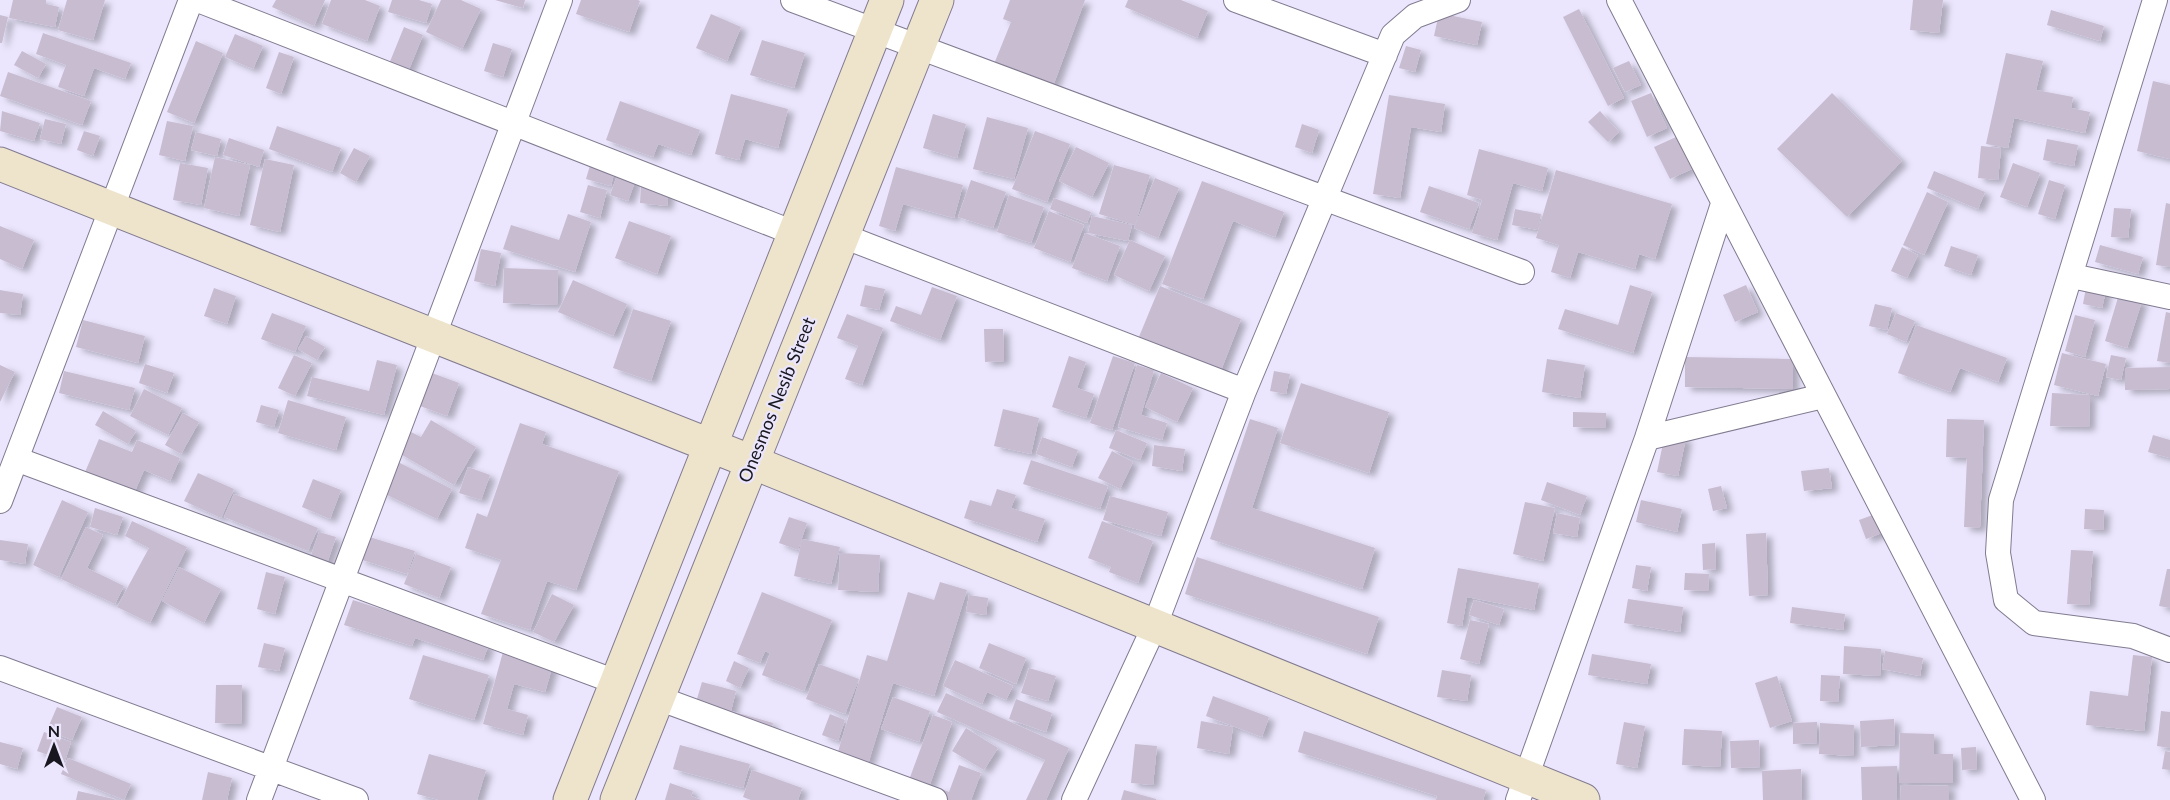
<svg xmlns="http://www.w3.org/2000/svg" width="2170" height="800" font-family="Lato,sans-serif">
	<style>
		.building { fill: #c8bcd1; filter: url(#shadow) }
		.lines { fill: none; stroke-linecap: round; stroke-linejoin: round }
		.street-casing { stroke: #817b90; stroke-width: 26 }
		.secondary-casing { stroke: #817b90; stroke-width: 35 }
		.street { stroke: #fff; stroke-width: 24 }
		.secondary { stroke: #eee4cc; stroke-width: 33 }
		.labels { text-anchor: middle; stroke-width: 4.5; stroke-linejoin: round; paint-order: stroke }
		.street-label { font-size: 18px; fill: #18161e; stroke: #ebe6fd }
	</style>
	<defs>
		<filter id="shadow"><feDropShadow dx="6" dy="4" stdDeviation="3" flood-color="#0004"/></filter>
	</defs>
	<rect width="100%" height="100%" fill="#ebe6fd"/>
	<!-- building -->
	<path class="building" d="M13 0H46V4L59 7 55 27 9 18Z
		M67 0H105L93 40 58 30Z
		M276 0H325L314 26 272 7Z
		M331 0H365L380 6 367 41 322 24Z
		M392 0H419L432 4 426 23 388 12Z
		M441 0H461L481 9 462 49 426 32Z
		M495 0H525L523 8Z
		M581 0H638L640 1 629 32 576 14Z
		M1010 0H1085L1053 86 994 64 1011 22 1003 19Z
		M1128 0H1181L1208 11 1197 38 1125 7Z
		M1913 0H1943L1939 33 1910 30Z
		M1579 9 1624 98 1608 106 1563 17Z
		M2051 10 2104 26 2100 41 2047 25Z
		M1439 13 1482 22 1477 45 1434 36Z
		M711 14 741 27 727 61 696 48Z
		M0 15 8 17 2 43H0Z
		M404 27 423 35 408 72 389 64Z
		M43 33 131 63 125 79 94 68 84 96 58 87 66 65 36 54Z
		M235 34 263 46 253 69 225 57Z
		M762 40 805 53 794 88 750 75Z
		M196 41 223 53 194 123 167 112Z
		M493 43 512 49 503 77 484 71Z
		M1406 46 1421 50 1415 72 1399 68Z
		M22 51 46 64 38 78 14 65Z
		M279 52 294 57 281 94 266 88Z
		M2006 53 2043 61 2036 90 2073 97 2071 108 2090 112 2085 133 2014 118 2008 148 1986 144Z
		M1629 61 1641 85 1625 92 1613 68Z
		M8 72 91 101 82 125 0 96Z
		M2153 81 2170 85V159L2137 151Z
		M1651 93 1667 128 1647 137 1631 101Z
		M1832 93 1902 161 1847 217 1777 149Z
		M731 94 788 109 778 148 745 139 739 160 715 154Z
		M1389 95 1445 104 1441 132 1411 127 1400 198 1373 194Z
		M620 101 700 130 691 155 658 144 653 157 606 140Z
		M2 111 40 123 34 141 0 131Z
		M1600 111 1619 132 1608 142 1588 122Z
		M933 114 966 124 957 158 923 148Z
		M987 117 1028 128 1014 179 973 169Z
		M45 119 66 124 61 144 40 139Z
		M167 121 193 126 185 161 159 155Z
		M1302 124 1319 130 1312 153 1295 147Z
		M277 126 341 148 332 172 269 149Z
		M84 131 100 136 93 156 77 150Z
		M1035 131 1070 144 1047 202 1012 189Z
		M196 132 221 139 217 156 191 150Z
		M1676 137 1692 169 1670 179 1654 147Z
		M229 138 264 150 259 167 223 155Z
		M2047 139 2078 145 2074 166 2043 160Z
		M1981 146 2001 148 1998 180 1978 178Z
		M1076 147 1109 163 1092 197 1059 181Z
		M354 148 370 156 356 182 340 173Z
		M1479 149 1548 168 1542 191 1513 183 1497 240 1472 233 1482 200 1467 195Z
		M215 157 250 165 239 216 204 208Z
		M265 159 294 165 280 232 250 225Z
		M591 162 615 169 611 186 586 179Z
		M180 163 208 168 201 205 173 200Z
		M2013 163 2040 173 2027 207 2000 197Z
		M1114 165 1150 175 1135 225 1099 214Z
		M896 167 963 185 954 218 903 204 895 231 879 226Z
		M1556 170 1672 204 1655 259 1639 254 1635 269 1578 252 1570 278 1551 272 1559 245 1536 238Z
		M1934 171 1985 192 1978 209 1927 188Z
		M618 173 636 179 628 201 610 195Z
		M1155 178 1179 188 1158 238 1134 228Z
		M971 180 1006 192 993 228 958 217Z
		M2049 180 2065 185 2055 219 2038 214Z
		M1202 181 1284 212 1275 237 1233 221 1203 299 1162 284Z
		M588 185 607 190 600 218 580 212Z
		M641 186 669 189 667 206 640 203Z
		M1429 186 1479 203 1469 229 1420 212Z
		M1927 192 1948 202 1924 255 1903 245Z
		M1009 195 1044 207 1031 243 997 232Z
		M1054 198 1091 212 1087 223 1050 209Z
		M2166 203 2170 204V267L2156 265Z
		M2114 208 2131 209 2128 238 2111 237Z
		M1515 209 1541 214 1538 230 1512 225Z
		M1049 211 1084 225 1070 262 1034 248Z
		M568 214 591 222 575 272 503 249 511 225 559 240Z
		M1092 216 1132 225 1128 241 1088 233Z
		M629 221 671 236 657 274 615 258Z
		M0 226 34 240 22 269 0 259Z
		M1085 233 1120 246 1107 281 1072 268Z
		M1130 240 1165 256 1149 291 1114 275Z
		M2100 245 2143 257 2138 274 2095 262Z
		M1951 246 1978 255 1971 275 1944 266Z
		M1902 247 1918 255 1907 278 1891 271Z
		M481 249 501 253 495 286 474 281Z
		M504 268 558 270 557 305 503 303Z
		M573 280 627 304 613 336 558 312Z
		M2087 282 2107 286 2102 308 2083 304Z
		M865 285 885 289 879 310 860 306Z
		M1630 285 1652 292 1633 353 1558 329 1565 309 1618 325Z
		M1746 285 1758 312 1735 322 1723 295Z
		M1160 286 1241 319 1218 378 1136 344Z
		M932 287 957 296 940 340 890 321 896 306 921 315Z
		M214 288 236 296 227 324 204 316Z
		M0 290 23 294 20 315 0 313Z
		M2119 294 2142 301 2127 348 2105 341Z
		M1875 304 1892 308 1887 330 1869 326Z
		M633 309 671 321 651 381 613 368Z
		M2166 312 2170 313V363L2157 361Z
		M272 313 306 326 295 352 261 339Z
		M1896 313 1915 321 1906 342 1887 334Z
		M847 314 883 328 862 385 845 379 858 346 837 338Z
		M2075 315 2095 320 2085 357 2065 351Z
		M83 320 145 336 138 363 76 347Z
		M1916 325 2007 358 1998 382 1960 368 1950 392 1898 373Z
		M984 329H1003L1004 361 985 362Z
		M306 336 325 347 317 360 298 349Z
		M2062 353 2106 364 2098 396 2054 385Z
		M294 355 312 363 295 396 278 388Z
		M2111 355 2126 358 2121 380 2106 377Z
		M1069 356 1086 362 1077 388 1094 394 1086 418 1052 407Z
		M1113 356 1135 363 1112 430 1090 423Z
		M1685 357 1793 359V389L1685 387Z
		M1547 359 1585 365 1580 398 1542 392Z
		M377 360 397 365 384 415 307 396 312 377 369 391Z
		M145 364 174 373 167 393 139 383Z
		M0 365 15 372 0 402Z
		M1137 365 1154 370 1141 415 1167 423 1162 440 1118 427Z
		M2170 367V389L2125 390V368Z
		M64 371 135 388 129 410 59 393Z
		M1274 371 1290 374 1286 394 1270 391Z
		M432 373 459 383 447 416 420 406Z
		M1161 373 1193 388 1177 422 1145 407Z
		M1301 383 1389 412 1369 473 1280 443Z
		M144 389 182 408 168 435 130 416Z
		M2052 393 2090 395 2089 427 2050 426Z
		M288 400 346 417 336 450 278 433Z
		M261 405 279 410 274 427 256 422Z
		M1003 409 1039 418 1031 454 994 446Z
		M103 411 136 431 128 444 95 425Z
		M1573 412 1606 413V428L1573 427Z
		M183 413 199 422 181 454 165 445Z
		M1250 419 1278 428 1252 508 1375 548 1362 589 1210 539Z
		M1947 419 1984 420 1980 528 1964 527 1967 458 1946 457Z
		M431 420 476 447 454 485 397 452 409 431 421 437Z
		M520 423 546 432 542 444 619 471 576 590 547 581 530 630 481 614 501 560 465 548 477 513 487 517Z
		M1116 430 1147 443 1140 460 1109 448Z
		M1665 434 1686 438 1678 476 1657 472Z
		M2153 435 2170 440V458L2148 452Z
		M1042 437 1078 450 1072 467 1036 454Z
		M99 439 132 452 137 440 180 458 170 481 144 470 132 498 83 477Z
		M1154 445 1185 449 1182 471 1152 466Z
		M1112 451 1133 462 1120 489 1098 478Z
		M1031 460 1108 486 1100 509 1023 484Z
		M396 461 452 489 437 519 381 492Z
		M468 467 490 475 481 500 459 493Z
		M1829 468 1832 488 1804 491 1801 471Z
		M198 473 234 489 221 518 184 501Z
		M313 479 341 490 330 519 302 507Z
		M1547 482 1587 496 1580 515 1541 500Z
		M1721 486 1727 508 1713 511 1708 489Z
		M997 489 1016 495 1011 508 1045 519 1037 542 964 518 970 500 991 506Z
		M234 494 318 528 308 551 224 517Z
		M1110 496 1168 512 1161 536 1103 520Z
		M62 500 88 512 59 577 33 565Z
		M1641 500 1682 509 1677 532 1636 522Z
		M1525 502 1555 508 1543 561 1513 554Z
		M95 508 123 517 117 535 90 527Z
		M2085 509 2104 510 2103 530 2084 529Z
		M1881 512 1887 531 1866 539 1859 520Z
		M1557 513 1580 518 1577 537 1553 533Z
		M789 517 807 523 798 550 779 543Z
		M132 521 187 547 150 623 117 607 149 548 125 536Z
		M1102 521 1153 541 1138 583 1109 572 1111 567 1088 558Z
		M86 527 103 535 87 568 124 586 115 604 61 579Z
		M319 532 336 537 323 575 306 570Z
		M1766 533 1768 595 1749 596 1746 534Z
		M366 536 415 551 407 574 359 559Z
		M802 539 840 547 831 584 794 576Z
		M0 540 28 544 25 564 0 560Z
		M1715 543 1716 569 1703 570 1702 544Z
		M2071 550 2093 551 2089 605 2067 604Z
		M840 553 880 555 878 592 838 590Z
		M416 554 451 567 439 598 404 584Z
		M1197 557 1379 617 1367 654 1185 594Z
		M1636 565 1651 567 1647 591 1632 588Z
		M179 567 221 589 204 623 162 601Z
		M1458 568 1539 583 1534 610 1467 597 1462 626 1447 623Z
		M2167 569H2170V608L2159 606Z
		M266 572 285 577 275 614 257 609Z
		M1685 573 1709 574 1708 591 1684 590Z
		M940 582 967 590 934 696 893 683 868 764 837 755 867 655 887 661 908 592 934 600Z
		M762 592 832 620 804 691 762 675 770 653 765 651 760 663 737 654Z
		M552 594 574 605 554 642 533 632Z
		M969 595 988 598 986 615 966 612Z
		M1628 599 1683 607 1680 632 1624 623Z
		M353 600 489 644 483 660 415 638 412 646 344 625Z
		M1474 600 1504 609 1499 625 1469 615Z
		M1792 607 1845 614 1843 630 1790 623Z
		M1470 620 1489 624 1479 664 1460 659Z
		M264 643 285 648 279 671 258 667Z
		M989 643 1026 658 1016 684 979 668Z
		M1844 646 1881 649 1880 676 1843 674Z
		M1885 651 1923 658 1920 676 1882 669Z
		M503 652 553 665 545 692 514 684 507 709 528 715 523 735 483 724Z
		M1592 654 1651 664 1647 684 1588 675Z
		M423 655 489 675 474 720 409 699Z
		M2133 655 2152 657 2144 731 2086 725 2090 691 2128 696Z
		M955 660 1013 686 1006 700 987 692 982 704 943 686Z
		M734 661 749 668 740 688 726 681Z
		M819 664 859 679 845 714 806 699Z
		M1029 668 1056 676 1048 701 1021 693Z
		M1442 670 1471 675 1467 701 1437 697Z
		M1821 675 1840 676 1838 702 1820 701Z
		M1777 676 1792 721 1770 728 1755 683Z
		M702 682 736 691 731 711 773 723 768 741 691 719Z
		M216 685H242L241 724 215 723Z
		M946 693 1069 748 1046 800H1026L1045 760 937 712Z
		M1213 696 1269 717 1262 737 1206 716Z
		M893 697 930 711 919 742 881 729Z
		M1016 699 1052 713 1046 732 1009 719Z
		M57 707 82 717 72 740 47 730Z
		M2161 711 2170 712V748L2157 746Z
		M830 714 845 720 838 741 822 735Z
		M933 715 952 722 929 787 909 780Z
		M1894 719 1895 745 1861 747 1860 721Z
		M1201 721 1233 727 1229 754 1197 748Z
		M1624 722 1645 726 1637 768 1616 764Z
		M1817 722V743L1793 744V723Z
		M1820 723 1854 725 1853 756 1819 754Z
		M966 728 998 748 984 770 952 751Z
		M1684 729 1722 731 1720 767 1682 765Z
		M1304 731 1486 790 1483 800H1436L1437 796 1298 752Z
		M44 732 71 742 65 761 37 751Z
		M1900 733 1934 734V754H1953V783H1899Z
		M1759 740 1760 767 1731 768 1730 741Z
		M0 742 23 748 17 769 0 764Z
		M1135 744 1157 746 1153 785 1131 783Z
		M680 745 750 764 743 788 673 769Z
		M1976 747 1977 769 1962 770 1961 748Z
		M2165 751 2170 752V770L2162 769Z
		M429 754 486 770 477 800H439L417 794Z
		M68 758 131 784 124 800 61 774Z
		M959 765 981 773 971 800H935L939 788 949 792Z
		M1897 766V800H1862L1861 767Z
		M1801 769 1802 800H1763L1762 771Z
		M752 770 802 788 798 800H751L743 797Z
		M208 772 232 778 227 800H202Z
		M670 783 693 791 691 796 701 800H665Z
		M1901 785 1949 786V800H1900Z
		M1124 790 1156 799V800H1121Z
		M78 791 114 799V800H76Z"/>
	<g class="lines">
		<!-- street casing -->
		<g class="street-casing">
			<path id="street" d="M198 0 794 233
				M793 0 1522 272
				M1236 0 1385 55
				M1619 0 2033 800
				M2155 0 2001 500 1998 553 2006 600 2034 623 2133 636 2170 650
				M843 236 1244 391
				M2072 276 2170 297
				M1647 438 1823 396
				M16 459 616 682
				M0 501 191 0
				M0 668 356 800
				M658 698 935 800
				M259 800 560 0
				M1074 800 1155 625 1244 391 1393 35 1415 16 1458 0
				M1518 800 1647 438 1723 204"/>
		</g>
		<!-- secondary casing -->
		<g class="secondary-casing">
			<path id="secondary" d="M0 164 752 462 1583 800
				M570 800 887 0
				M617 800 937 0"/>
		</g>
		<!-- street -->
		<use href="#street" class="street"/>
		<!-- secondary -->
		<use href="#secondary" class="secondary"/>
	</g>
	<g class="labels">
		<!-- street labels -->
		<g class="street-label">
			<text transform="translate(777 400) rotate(-68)" y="6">Onesmos Nesib Street</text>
		</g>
	</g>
	<!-- north arrow -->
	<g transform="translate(54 746)" stroke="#ebe6fd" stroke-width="4.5" paint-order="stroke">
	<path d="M0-4.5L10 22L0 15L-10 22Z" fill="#18161e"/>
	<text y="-9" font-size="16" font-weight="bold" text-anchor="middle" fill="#18161e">N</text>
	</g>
</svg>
